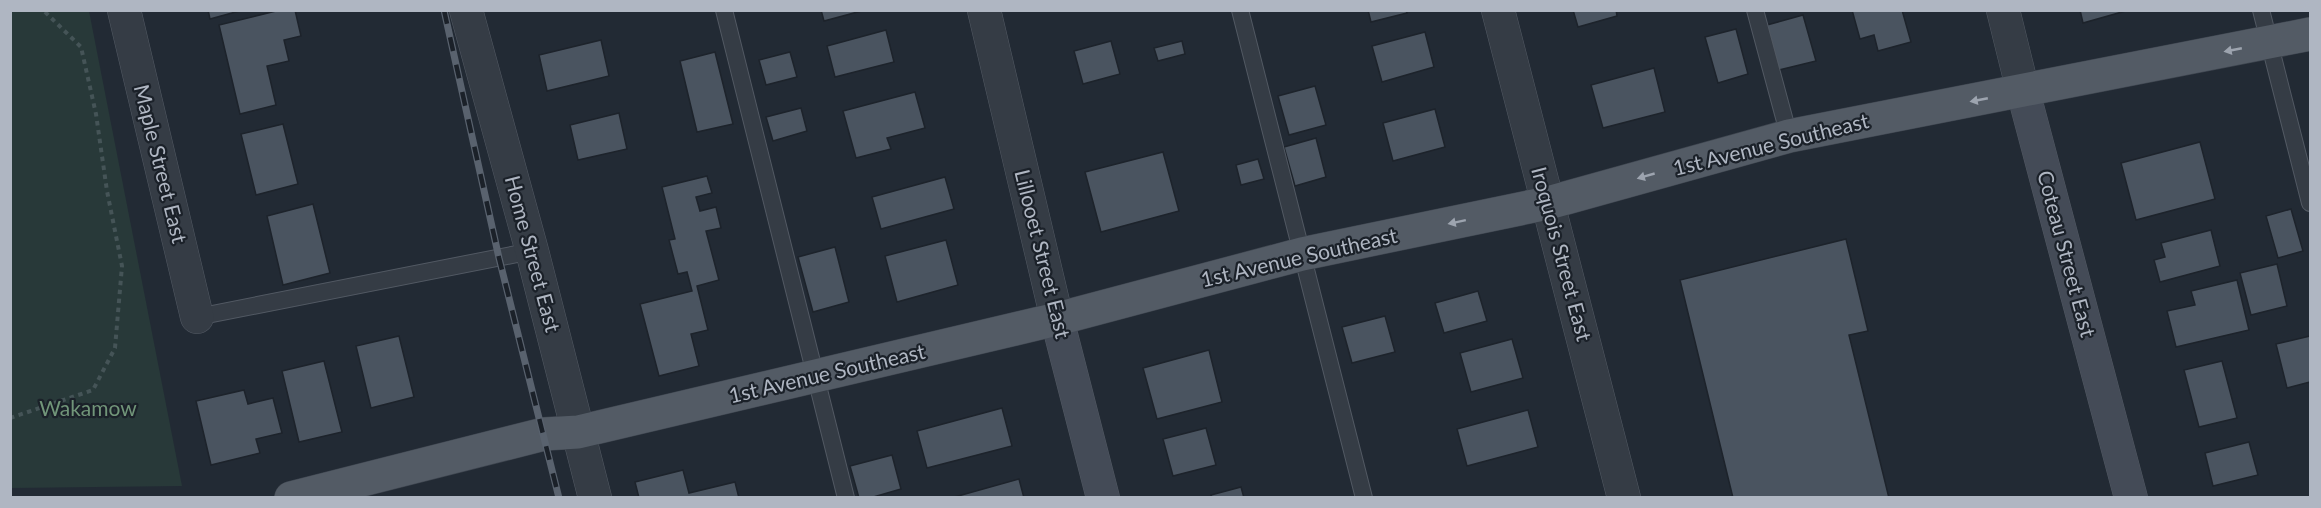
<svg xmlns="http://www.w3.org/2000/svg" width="2321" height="508" font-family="Lato,sans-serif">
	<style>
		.green { fill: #283939 }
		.building { fill: #4a5460; stroke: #1d232b; stroke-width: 1.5 }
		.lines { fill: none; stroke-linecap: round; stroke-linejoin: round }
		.lane-casing { stroke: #525963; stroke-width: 18 }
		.street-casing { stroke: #525963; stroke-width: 34 }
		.secondary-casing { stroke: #525963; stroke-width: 34 }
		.primary-casing { stroke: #3e454f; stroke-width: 34 }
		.path { stroke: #455457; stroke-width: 4; stroke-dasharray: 4.5 4.5; stroke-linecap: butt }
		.lane { stroke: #353c45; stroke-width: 16 }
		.street { stroke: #353c45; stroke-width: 33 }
		.secondary { stroke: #444b57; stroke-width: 33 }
		.primary { stroke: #535b65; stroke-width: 33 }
		.rail-casing { stroke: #59626e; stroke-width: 7 }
		.rail { stroke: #1b2129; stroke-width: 4.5; stroke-dasharray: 14; stroke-linecap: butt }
		.oneway { fill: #9da4af }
		.labels { text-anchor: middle; stroke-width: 4.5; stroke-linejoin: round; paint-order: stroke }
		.street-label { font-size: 21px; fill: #afb6c2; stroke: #1b2129 }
		.park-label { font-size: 21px; fill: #719579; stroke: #1b2129 }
	</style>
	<rect width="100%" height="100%" fill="#222a34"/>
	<!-- green -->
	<path class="green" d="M10 11H89L182 486 11 488Z"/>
	<!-- building -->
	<path class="building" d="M208 10H243L210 19Z
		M280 10H295L301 36 284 40 289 61 267 66 276 105 240 114 219 25Z
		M821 10H865L824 21Z
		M1368 10H1406L1407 13 1371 22Z
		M1573 10H1616L1617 16 1578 27Z
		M1852 10H1902L1911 42 1878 51 1874 35 1860 39Z
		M2080 10H2129L2083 23Z
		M1803 15 1816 61 1779 70 1767 25Z
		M1736 29 1748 74 1718 83 1705 37Z
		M886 30 894 62 835 77 827 46Z
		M1425 32 1434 67 1382 82 1372 46Z
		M601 40 609 76 547 91 539 55Z
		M1111 41 1120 74 1083 84 1074 51Z
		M1182 41 1185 54 1158 61 1154 48Z
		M715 52 733 124 697 132 680 61Z
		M790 52 797 77 766 85 759 60Z
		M1654 68 1665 112 1603 128 1591 85Z
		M1315 86 1326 125 1289 135 1278 96Z
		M915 92 925 128 887 138 891 149 856 158 843 111Z
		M801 108 807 131 773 141 766 117Z
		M1435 109 1445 147 1393 161 1383 123Z
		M619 113 627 149 578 160 570 125Z
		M283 124 298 184 256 195 241 134Z
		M1316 138 1326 177 1295 186 1284 147Z
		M2200 142 2215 199 2136 220 2121 163Z
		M1163 152 1179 211 1101 232 1085 172Z
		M1258 159 1264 179 1241 185 1236 165Z
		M707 176 712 193 696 197 700 211 716 207 721 228 706 231 719 280 697 286 708 330 691 334 699 366 659 376 640 304 692 291 687 272 678 274 669 240 675 239 662 187Z
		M945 177 954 209 881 229 872 197Z
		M313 204 330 273 283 285 267 216Z
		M2291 209 2303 251 2278 258 2266 216Z
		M2211 230 2220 266 2160 282 2154 260 2165 257 2161 243Z
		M1846 239 1868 331 1849 335 1889 498H1733L1680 280Z
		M946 240 958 285 897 302 885 256Z
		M835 247 849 302 813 312 798 257Z
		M2277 264 2287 306 2251 315 2240 273Z
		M2237 280 2249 330 2176 347 2167 311 2195 305 2191 291Z
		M1478 291 1487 321 1444 333 1435 303Z
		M1385 316 1395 352 1352 363 1342 327Z
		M399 336 414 397 371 408 356 346Z
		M2310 336V382L2287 388 2276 344Z
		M1512 339 1523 378 1471 392 1460 353Z
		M1209 350 1222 402 1157 419 1143 368Z
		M324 361 342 432 299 442 282 371Z
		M2222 361 2237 418 2199 427 2184 370Z
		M244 390 248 404 273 398 282 433 256 439 260 453 211 465 196 401Z
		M1002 408 1012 446 927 468 917 431Z
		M1528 410 1538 447 1467 466 1457 429Z
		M1206 428 1216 465 1173 476 1163 439Z
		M2249 442 2258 475 2213 486 2205 453Z
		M892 455 901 489 870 498H859L850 466Z
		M683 470 689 493 735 482 739 498H639L635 482Z
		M1019 479 1024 498H951Z
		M1241 487 1244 498H1212L1211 495Z"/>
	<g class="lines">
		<!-- lane casing -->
		<g class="lane-casing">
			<path id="lane" d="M724 10 846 498
				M1240 10 1364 498
				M1755 10 1789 136
				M2261 10 2310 203
				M197 317 532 251"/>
		</g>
		<!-- street casing -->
		<g class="street-casing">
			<path id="street" d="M124 10 197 317
				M466 10 532 251 595 498
				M984 10 1057 319
				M1498 10 1624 498
				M2003 10 2023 91"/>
		</g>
		<!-- secondary casing -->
		<g class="secondary-casing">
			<path id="secondary" d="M2023 91 2131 498
				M1057 319 1103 498"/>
		</g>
		<!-- primary casing -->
		<g class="primary-casing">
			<path id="primary" d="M291 498 544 434 578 432 1057 319 1302 254 1548 203 1789 136 2310 34"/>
		</g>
		<!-- path -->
		<path class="path" d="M10 418 93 390 115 348 122 266 107 191 96 114 81 47 43 10"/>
		<!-- lane -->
		<use href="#lane" class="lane"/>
		<!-- street -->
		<use href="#street" class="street"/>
		<!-- secondary -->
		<use href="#secondary" class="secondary"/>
		<!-- primary -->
		<use href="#primary" class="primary"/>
		<!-- rail casing -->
		<g class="rail-casing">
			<path id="rail" d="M444 10 499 258 559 498"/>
		</g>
		<!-- rail -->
		<use href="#rail" class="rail"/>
	</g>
	<!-- one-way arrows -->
	<defs><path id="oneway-solid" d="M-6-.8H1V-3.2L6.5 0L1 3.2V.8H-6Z" transform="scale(1.5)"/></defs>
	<g class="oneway">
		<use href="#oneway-solid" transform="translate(2233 50) rotate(169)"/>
		<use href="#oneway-solid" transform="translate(1979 100) rotate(169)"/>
		<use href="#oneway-solid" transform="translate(1646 176) rotate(164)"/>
		<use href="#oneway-solid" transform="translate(1457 222) rotate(168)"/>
	</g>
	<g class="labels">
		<!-- street labels -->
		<g class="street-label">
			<text transform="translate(1771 145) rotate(-14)" y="7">1st Avenue Southeast</text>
			<text transform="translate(160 164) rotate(76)" y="7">Maple Street East</text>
			<text transform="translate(532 254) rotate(75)" y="7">Home Street East</text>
			<text transform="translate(1042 254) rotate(76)" y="7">Lillooet Street East</text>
			<text transform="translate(1561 254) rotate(75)" y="7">Iroquois Street East</text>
			<text transform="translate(2066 254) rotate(75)" y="7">Coteau Street East</text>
			<text transform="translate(1299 258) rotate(-13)" y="7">1st Avenue Southeast</text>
			<text transform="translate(827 374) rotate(-13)" y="7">1st Avenue Southeast</text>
		</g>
		<!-- park labels -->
		<g class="park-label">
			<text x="88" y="416">Wakamow</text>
		</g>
	</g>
	<!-- border -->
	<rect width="2321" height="508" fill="none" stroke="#afb6c2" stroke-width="24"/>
</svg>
